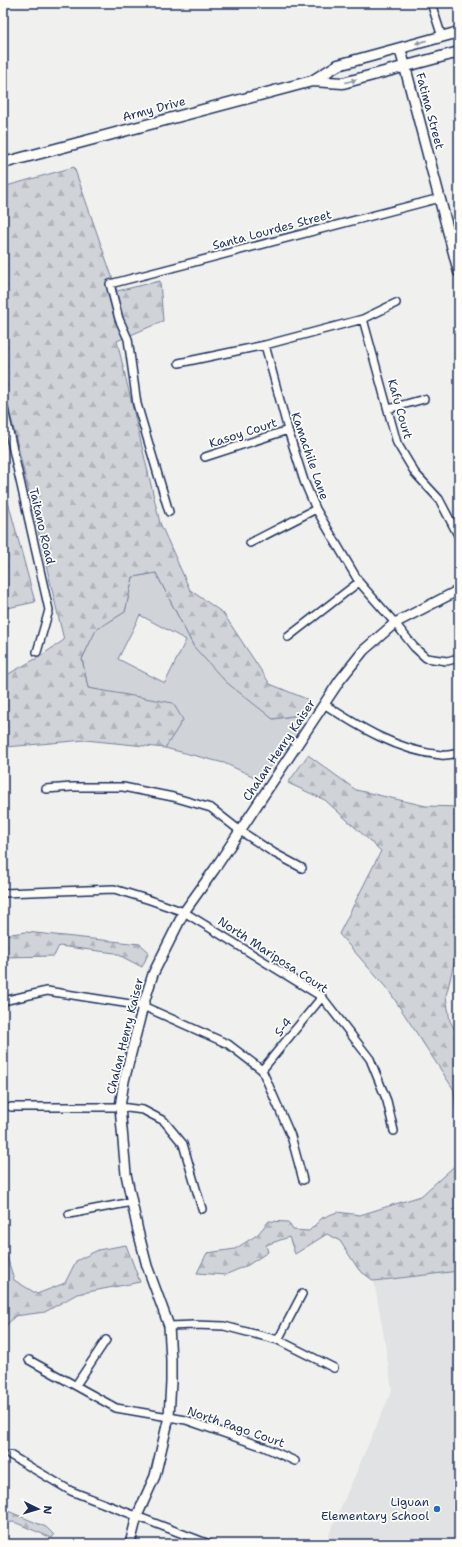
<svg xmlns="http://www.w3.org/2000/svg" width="462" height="1547" font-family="'Shantell Sans',sans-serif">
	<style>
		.built { fill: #e0e2e3 }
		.grass { fill: #d0d3d8; stroke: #76819b; fill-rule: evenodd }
		.forest { fill: url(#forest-firs); stroke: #76819b }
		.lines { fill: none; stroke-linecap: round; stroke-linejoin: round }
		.minor-casing { stroke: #1b2f5e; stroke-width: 10 }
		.tertiary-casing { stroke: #1b2f5e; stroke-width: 12 }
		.secondary-casing { stroke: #1b2f5e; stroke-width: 13 }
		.minor { stroke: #fdfcf7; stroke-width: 7 }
		.tertiary { stroke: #fdfcf7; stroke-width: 9 }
		.secondary { stroke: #fdfcf7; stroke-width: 10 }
		.oneway { fill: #8c96aa }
		.poi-dot { fill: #1f6fb2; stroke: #fdfcf7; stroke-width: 1.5 }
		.labels { text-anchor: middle; stroke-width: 3.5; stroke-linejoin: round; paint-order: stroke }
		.street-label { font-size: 12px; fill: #1b2f5e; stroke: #fdfcf7 }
		.poi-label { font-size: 12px; fill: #1b2f5e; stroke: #fdfcf7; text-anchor: end }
	</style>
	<defs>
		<pattern id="forest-firs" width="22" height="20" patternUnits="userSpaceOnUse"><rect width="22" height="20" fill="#d0d3d8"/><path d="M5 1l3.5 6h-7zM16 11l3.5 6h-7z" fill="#b2b5bc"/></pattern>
	</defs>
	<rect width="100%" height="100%" fill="#f0f0ee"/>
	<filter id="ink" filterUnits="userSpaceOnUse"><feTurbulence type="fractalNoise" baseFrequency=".025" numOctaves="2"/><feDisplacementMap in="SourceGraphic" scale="8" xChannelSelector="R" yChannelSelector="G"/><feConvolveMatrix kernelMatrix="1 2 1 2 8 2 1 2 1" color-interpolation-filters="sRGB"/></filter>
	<g filter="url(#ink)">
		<!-- built -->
		<path class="built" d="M458 1270 459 1271V1544H325L392 1390 383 1331 374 1281Z"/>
		<!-- grass -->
		<path class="grass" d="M156 573 194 647 273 719 305 714 295 738 259 779 224 763 165 748 182 720 118 694 88 688 82 659 96 629 125 612 133 577ZM140 615 186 640 165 683 118 659Z"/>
		<!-- forest -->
		<path class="forest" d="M74 167 117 291 160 281 163 321 117 341 160 523 190 590 223 613 270 684 309 700 305 714 273 719 226 682 194 647 156 573 133 577 125 612 96 630 82 659 88 688 173 703 183 720 165 748 85 740 6 747 3 753V677L39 657 64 640 3 384V187Z
			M3 483 35 602 3 609Z
			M308 755 356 790 426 806 459 807V955L455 959 446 996 450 1021 459 1037V1271L374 1281 359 1270 340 1241 327 1234 295 1254 289 1237 266 1245 268 1252 248 1265 225 1275 197 1273 207 1253 235 1249 257 1235 269 1221 288 1222 293 1230 309 1231 322 1218 337 1212 360 1215 421 1196 459 1162 454 1090 389 991 339 934 381 851 325 800 288 783Z
			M26 932 140 944 149 952 142 967 115 953 59 946 54 956 4 957 3 935Z
			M3 1243 14 1280 37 1294 65 1283 76 1261 98 1250 126 1245 140 1282 77 1294 45 1312 15 1316 3 1329Z
			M3 1509 46 1527 54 1535 52 1538 14 1522 3 1523Z"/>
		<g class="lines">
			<!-- minor casing -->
			<g class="minor-casing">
				<path id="minor" d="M431 3 442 37
					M363 319 397 443 415 473 439 499 459 537
					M265 345 288 430 304 481 316 509 359 582 395 623 414 647 426 658 447 661 459 658
					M179 363 265 345 363 319 396 303
					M3 405 49 610 37 652
					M388 409 424 399
					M205 457 288 430
					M169 512 137 404 128 339 119 319 110 284 440 198
					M250 543 316 509
					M288 637 359 582
					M324 704C359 727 398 751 441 755 447 756 453 754 459 753
					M46 789 72 787H123L173 797 211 808 239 830 274 853 302 868
					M3 893 114 889 150 900 184 912 322 997 370 1059 387 1101 394 1131
					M3 1001 47 991 143 1006 228 1044 262 1070 291 1136 303 1180
					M262 1070 322 997
					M11 1107H120L143 1110 164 1121 183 1144 202 1209
					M69 1214 132 1202
					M169 1326 194 1325 224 1326 278 1340 334 1368
					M278 1340 302 1294
					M29 1360 116 1408 186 1420 264 1447 295 1461
					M76 1385 106 1340
					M10 1455 71 1491 209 1544"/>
			</g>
			<!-- tertiary casing -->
			<g class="tertiary-casing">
				<path id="tertiary" d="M130 1544 137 1516 155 1476 169 1417 171 1382V1360L169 1326 147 1266 138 1231 126 1174 120 1107 124 1081 143 1006 153 974 184 912 214 870 340 680 364 650 395 623 459 590"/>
			</g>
			<!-- secondary casing -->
			<g class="secondary-casing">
				<path id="secondary" d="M400 48 459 272
					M312 81 343 83 459 52
					M3 163 312 81 338 65 459 32"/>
			</g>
			<!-- minor -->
			<use href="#minor" class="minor"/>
			<!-- tertiary -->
			<use href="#tertiary" class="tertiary"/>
			<!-- secondary -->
			<use href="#secondary" class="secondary"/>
		</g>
		<!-- one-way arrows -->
		<defs><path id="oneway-solid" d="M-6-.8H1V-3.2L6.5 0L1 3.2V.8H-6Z"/></defs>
		<g class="oneway">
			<use href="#oneway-solid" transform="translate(421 42) rotate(165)"/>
			<use href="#oneway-solid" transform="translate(351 81) rotate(-15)"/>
		</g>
	</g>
	<!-- markers -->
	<circle class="poi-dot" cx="437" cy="1509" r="4"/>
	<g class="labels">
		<!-- street labels -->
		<g class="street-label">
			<text transform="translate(154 109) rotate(-15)" y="4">Army Drive</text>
			<text transform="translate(430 111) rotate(75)" y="4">Fatima Street</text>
			<text transform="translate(272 230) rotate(-15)" y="4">Santa Lourdes Street</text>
			<text transform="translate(400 409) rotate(74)" y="4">Kafu Court</text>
			<text transform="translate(243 433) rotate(-18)" y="4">Kasoy Court</text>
			<text transform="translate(310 456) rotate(71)" y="4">Kamachile Lane</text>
			<text transform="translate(42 526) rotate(77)" y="4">Taitano Road</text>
			<text transform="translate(279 750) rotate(-56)" y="4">Chalan Henry Kaiser</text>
			<text transform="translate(273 955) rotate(33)" y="4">North Mariposa Court</text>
			<text transform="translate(283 1027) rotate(-51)" y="4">S-4</text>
			<text transform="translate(125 1036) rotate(-76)" y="4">Chalan Henry Kaiser</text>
			<text transform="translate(236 1427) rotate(19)" y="4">North Pago Court</text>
		</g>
		<!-- poi labels -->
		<g class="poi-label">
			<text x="429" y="1506">Liguan<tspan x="429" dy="14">Elementary School</tspan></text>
		</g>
	</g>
	<!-- margin -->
	<rect width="462" height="1547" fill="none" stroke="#fdfcf7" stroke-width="16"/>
	<rect x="8" y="8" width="446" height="1531" fill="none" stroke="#1b2f5e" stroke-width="1.5" filter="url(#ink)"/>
	<!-- north arrow -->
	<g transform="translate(38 1509) rotate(95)" stroke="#fdfcf7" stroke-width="3" paint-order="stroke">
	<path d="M0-3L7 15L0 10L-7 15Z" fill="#1b2f5e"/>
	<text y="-6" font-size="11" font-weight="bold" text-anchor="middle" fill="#1b2f5e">N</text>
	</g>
</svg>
